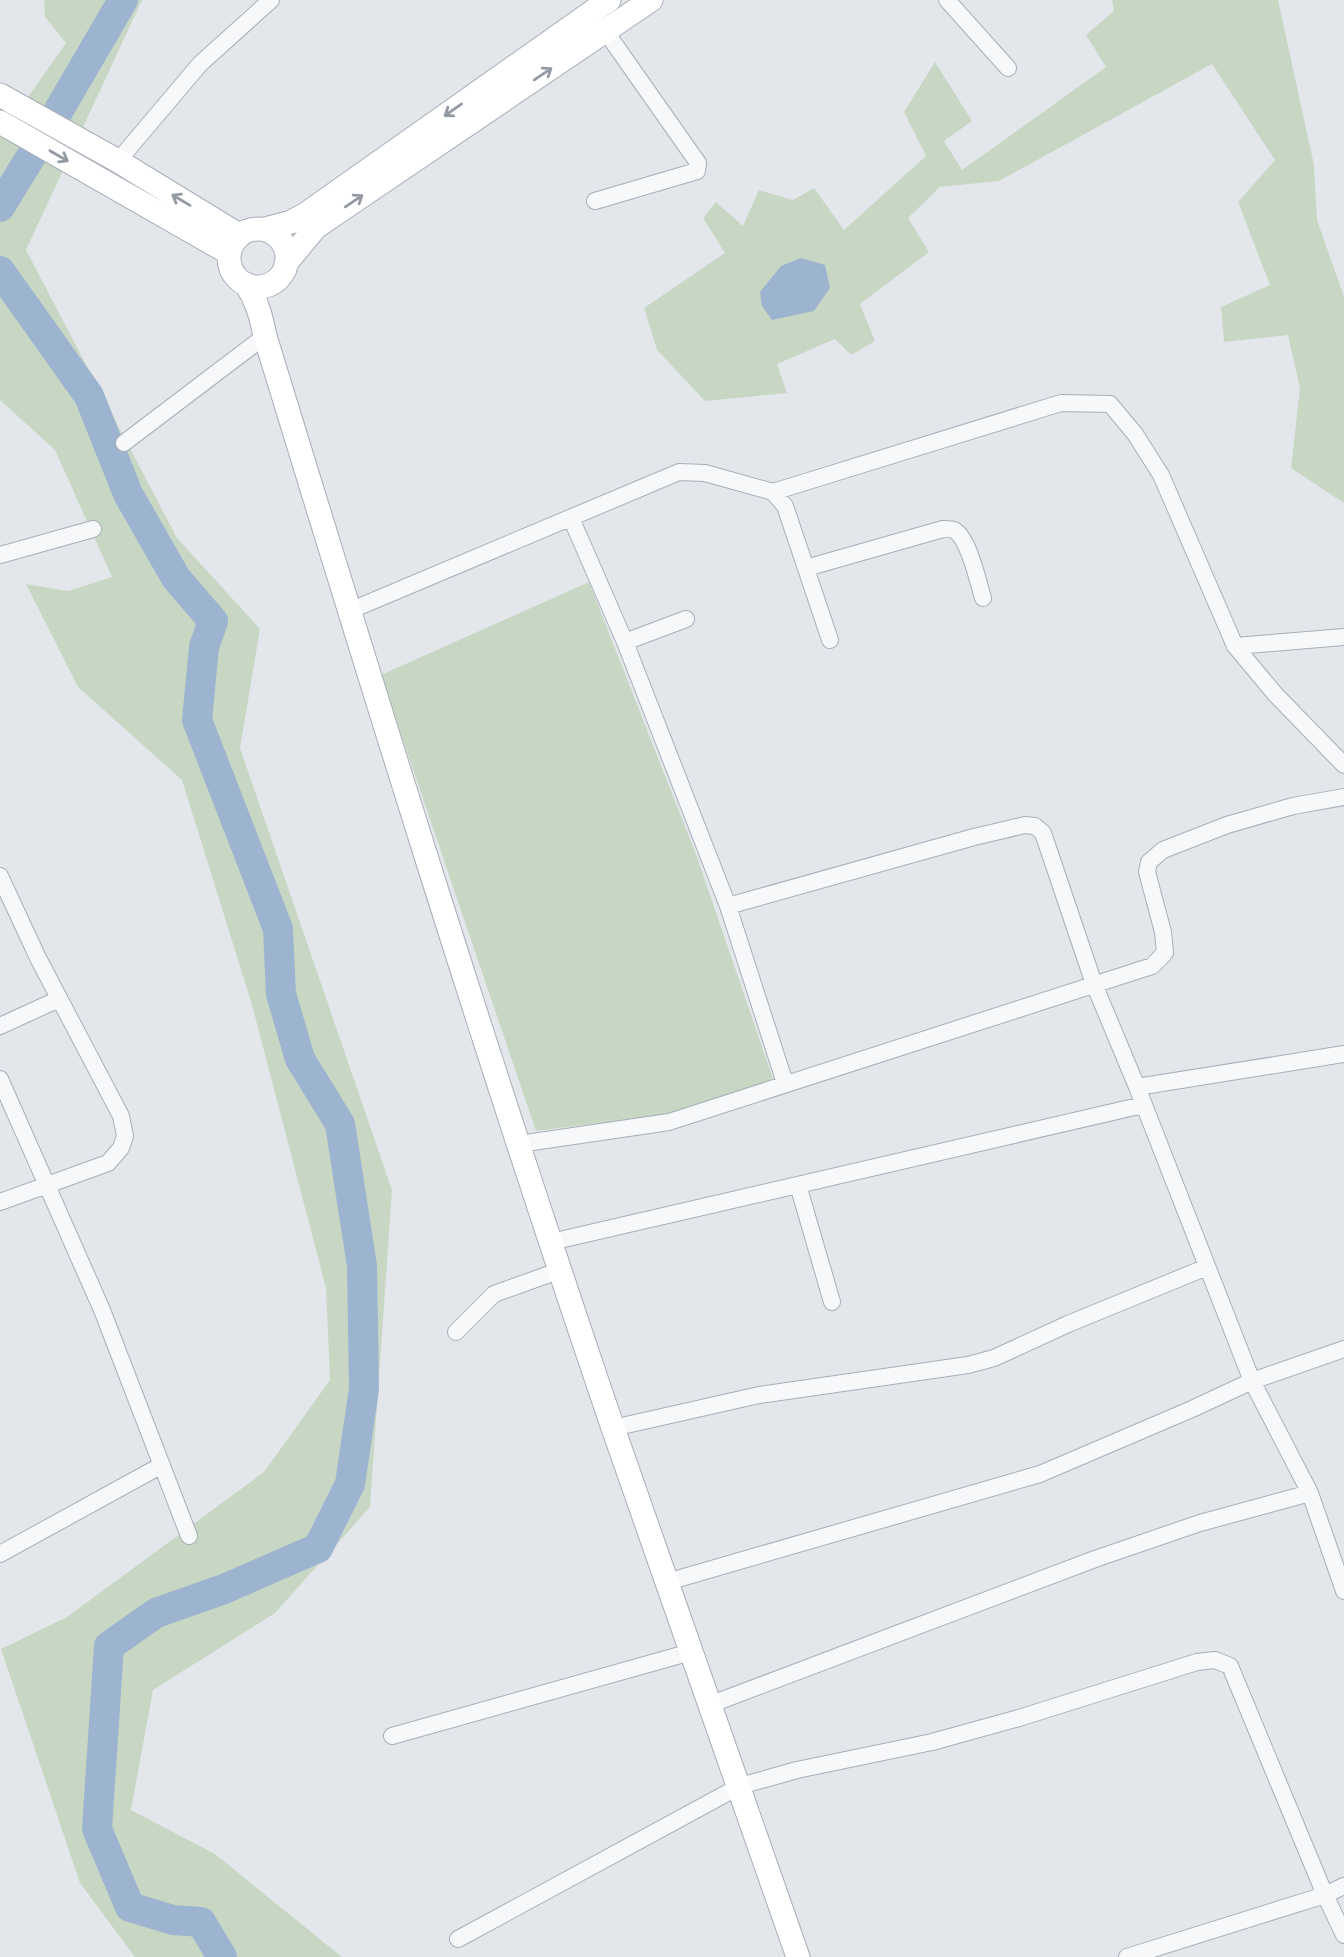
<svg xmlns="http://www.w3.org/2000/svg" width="1344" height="1957" font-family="Helvetica,sans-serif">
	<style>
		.green { fill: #c8d7c4 }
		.water { fill: #9cb4cf }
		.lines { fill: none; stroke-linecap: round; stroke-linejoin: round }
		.river { stroke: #9cb4cf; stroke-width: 30 }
		.street-casing { stroke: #a7aeb7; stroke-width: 18 }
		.secondary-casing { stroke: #a7aeb7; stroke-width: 25 }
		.street { stroke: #f7f8fa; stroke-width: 16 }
		.secondary { stroke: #fff; stroke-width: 23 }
		.oneway { stroke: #949aa3 }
	</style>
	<rect width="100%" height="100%" fill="#e3e7ec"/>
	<!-- green -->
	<path class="green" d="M44 0H142L26 250 177 538 260 629 240 748 392 1190 370 1507 275 1613 153 1690 131 1810 215 1854 342 1957H135L80 1883 1 1649 67 1617 264 1472 330 1380 326 1288 252 1005 182 780 78 687 26 584 68 591 112 577 55 450 0 400V137L66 43 45 17Z
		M1112 0H1278L1314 165 1317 220 1344 297V503L1291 468 1300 388 1288 335 1224 342 1221 307 1270 285 1238 202 1275 160 1212 64 999 181 940 187 908 218 929 252 860 304 875 341 851 355 835 339 777 364 787 393 705 401 657 350 644 308 725 253 703 218 716 202 743 226 759 190 793 200 814 188 844 230 926 156 904 112 935 62 972 121 944 141 962 170 1106 67 1086 35 1114 11Z
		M589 582 697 857 773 1079 668 1114 536 1131 381 675Z"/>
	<!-- water -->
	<path class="water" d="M801 258 825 265 830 288 814 311 772 320 762 306 760 292 781 266Z"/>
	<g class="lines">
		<!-- river -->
		<path class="river" d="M56 115 123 0
			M0 207 35 150
			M0 271 89 396 128 494 176 578 213 621 204 647 197 720 278 929 281 994 300 1059 340 1124 362 1266 364 1389 350 1484 318 1548 224 1589 156 1613 109 1646 97 1829 130 1907 173 1920 201 1922 222 1957"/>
		<!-- street casing -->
		<g class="street-casing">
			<path id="street" d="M947 0 1008 68
				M118 161 200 64 271 0
				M595 201 697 171 698 163 606 32
				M124 443 265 336
				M773 492 785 506 830 640
				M571 518 625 642 728 906 785 1083
				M0 555 93 529
				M806 568 943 529C945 529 952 529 954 530 969 538 978 582 983 598
				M349 611 679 472 705 473 773 492 1061 403 1110 404 1135 434 1161 475 1235 646 1275 694 1344 765
				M625 642 686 619
				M1235 646 1344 637
				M0 876 38 958 121 1116 125 1136 121 1148 108 1163 0 1202
				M728 906 974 837 1025 825 1035 826 1043 833 1094 984 1137 1087 1252 1381 1310 1493 1344 1591
				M0 1026 59 999
				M0 1079 102 1310 189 1536
				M1137 1087 1344 1054
				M519 1144 669 1122 1152 966 1165 953 1163 932 1147 872 1149 862 1163 850 1227 825 1293 806 1344 797
				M798 1185 832 1302
				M551 1242 1143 1105
				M456 1332 494 1294 561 1270
				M613 1428 759 1395 968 1365 994 1358 1068 1324 1207 1267
				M0 1554 162 1465
				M667 1582 1040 1474 1192 1409 1252 1381 1344 1349
				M709 1705 1095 1559 1200 1523 1310 1493
				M392 1736 691 1652
				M458 1939 740 1786 797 1770 932 1742 1019 1718 1197 1662 1215 1660 1230 1666 1325 1895 1344 1935
				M1127 1957 1325 1895 1344 1886"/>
		</g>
		<!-- secondary casing -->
		<g class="secondary-casing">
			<path id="secondary" d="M0 95 118 161 239 235
				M0 122 229 253
				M265 229 291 222 306 214 609 0
				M229 258a29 29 0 1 1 58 0a29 29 0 1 1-58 0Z
				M286 263 316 227 651 0
				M246 284C257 301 261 316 265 336 377 702 490 1068 614 1431 674 1607 738 1781 798 1957"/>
		</g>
		<!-- street -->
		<use href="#street" class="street"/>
		<!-- secondary -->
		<use href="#secondary" class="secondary"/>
	</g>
	<!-- one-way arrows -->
	<defs><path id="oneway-shaft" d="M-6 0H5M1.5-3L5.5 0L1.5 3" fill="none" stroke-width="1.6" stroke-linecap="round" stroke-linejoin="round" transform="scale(1.75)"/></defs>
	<g class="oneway">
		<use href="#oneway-shaft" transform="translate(543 74) rotate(-34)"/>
		<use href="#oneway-shaft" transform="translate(453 110) rotate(145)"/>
		<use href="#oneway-shaft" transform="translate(59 156) rotate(30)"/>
		<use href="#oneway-shaft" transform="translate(181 200) rotate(-149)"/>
		<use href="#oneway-shaft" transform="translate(354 201) rotate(-34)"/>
	</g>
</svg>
